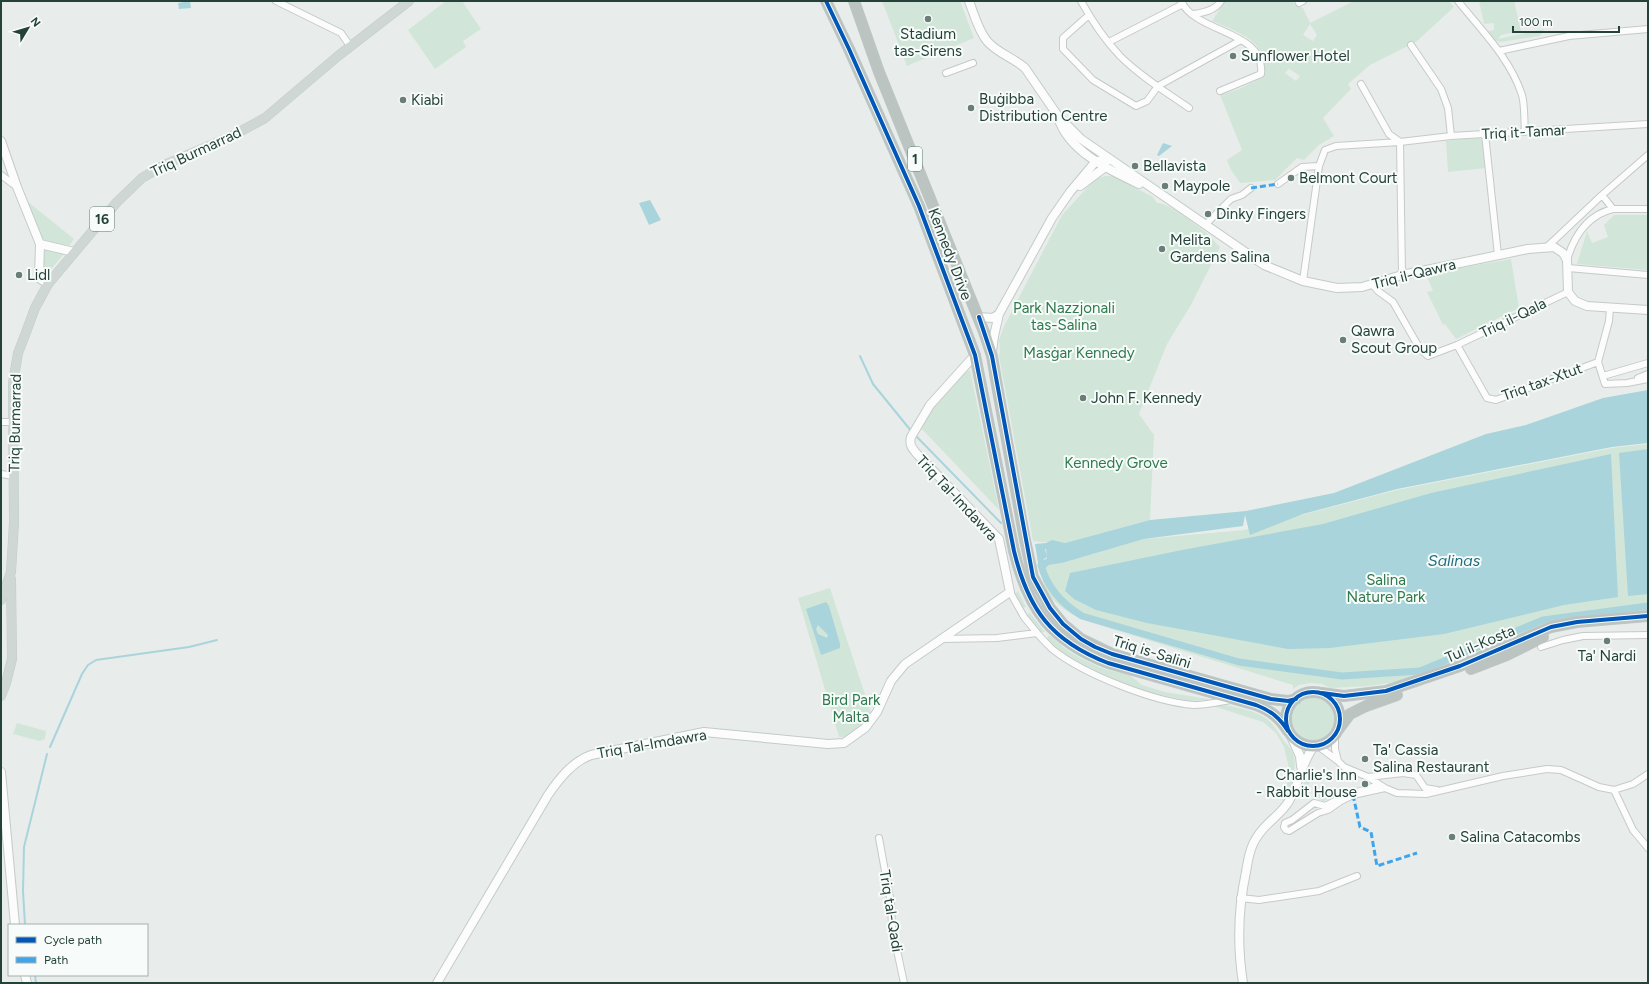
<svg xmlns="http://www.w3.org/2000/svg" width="1649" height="984" font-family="Figtree,sans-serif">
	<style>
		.green { fill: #d1e6d8; fill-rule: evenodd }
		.water { fill: #a9d4db; fill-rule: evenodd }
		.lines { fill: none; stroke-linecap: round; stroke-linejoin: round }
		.stream { stroke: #a9d4db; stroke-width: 2 }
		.canal { stroke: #a9d4db; stroke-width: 7 }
		.street-casing { stroke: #c5cac8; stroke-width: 8 }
		.secondary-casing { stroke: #c3cbc8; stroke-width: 10 }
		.primary-casing { stroke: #c3ccc9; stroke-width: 10 }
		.highway-casing { stroke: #c3ccc9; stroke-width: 12 }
		.street { stroke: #fcfcfc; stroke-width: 6 }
		.secondary { stroke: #fcfcfc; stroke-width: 8 }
		.primary { stroke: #cfd7d5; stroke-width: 9 }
		.highway { stroke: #bcc4c2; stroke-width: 11 }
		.quiet { stroke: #3ea4ec; stroke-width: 3; stroke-dasharray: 6 3; stroke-linecap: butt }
		.cycleway-casing { stroke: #f7fbf9; stroke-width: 6 }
		.cycleway { stroke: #0057b8; stroke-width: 4 }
		.poi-dot { fill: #697e78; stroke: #f7fbf9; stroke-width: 1.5 }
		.labels { text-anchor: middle; stroke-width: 4; stroke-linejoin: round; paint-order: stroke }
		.shield { fill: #f7fbf9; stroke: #637a73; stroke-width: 1 }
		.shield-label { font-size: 14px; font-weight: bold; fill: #24423a }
		.poi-label { font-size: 15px; fill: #24423a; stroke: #f7fbf9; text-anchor: start }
		.street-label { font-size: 15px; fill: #24423a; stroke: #f7fbf9 }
		.park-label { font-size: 15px; fill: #2d7a4b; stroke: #f7fbf9 }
		.water-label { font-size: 16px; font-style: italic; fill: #1c6f80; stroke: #f7fbf9 }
	</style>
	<rect width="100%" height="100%" fill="#e8edeb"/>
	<!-- green -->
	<path class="green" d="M446 1H462L481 29 463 41 466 47 435 69 408 30Z
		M882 1H960L974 38 907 66Z
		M1225 1H1292L1294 4 1303 8 1310 23 1354 1H1449L1454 7 1416 42 1370 65 1348 84 1351 89 1323 118 1334 136 1319 145 1304 160 1297 158 1275 180 1240 183 1231 170 1227 160 1242 150 1220 95 1239 89 1264 77C1271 42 1238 32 1212 21ZM1310 24 1317 35 1313 41 1303 35ZM1289 69 1300 76 1296 81 1285 73Z
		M1479 1H1516H1514L1521 31 1501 35 1498 39 1544 29 1540 36 1500 42 1494 40 1488 33V31L1494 30V23L1484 24Z
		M1479 137 1483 142 1486 168 1448 172 1446 141Z
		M1105 176H1113L1153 197 1157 203C1169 202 1200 228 1210 236 1214 240 1216 244 1220 247L1191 305 1167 344 1139 414 1154 435 1150 520 1065 543C1054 541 1045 543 1033 541L999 356 1000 350 999 340 1004 326 1062 215 1095 179Z
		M27 201 74 239 69 246C62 245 54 244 47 242 37 238 30 212 26 202Z
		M1614 215H1648V270L1577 264 1587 231 1592 243 1608 237 1604 225Z
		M45 248 64 254 47 274 43 271Z
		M1511 259 1519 308 1456 339 1445 324 1443 325 1427 292 1433 291 1426 274Z
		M970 370 999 510 921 428 932 406 959 376Z
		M1648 444V612L1547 625 1420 676 1403 681 1369 686 1330 688 1322 684 1311 683 1299 685 1293 689V685L1083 620C1059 607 1046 600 1041 572L1049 565 1062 563 1144 539 1244 530 1397 490 1612 448Z
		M830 588 872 716C863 727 855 737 839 737L798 598Z
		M1018 591 1026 607 1022 608 1014 595Z
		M1029 612 1045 632 1038 633 1027 616Z
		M1049 635 1067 650 1082 659 1104 669 1130 675 1142 685 1165 692 1208 699V700L1189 701 1143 691 1100 673 1064 655 1046 640Z
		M1292 719a21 21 0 1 1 42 0a21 21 0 1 1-42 0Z
		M1222 704C1237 708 1255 710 1267 719 1274 724 1277 731 1282 738 1285 743 1291 748 1293 753 1298 769 1291 788 1282 801L1290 773 1284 747 1276 733 1263 722 1213 706Z
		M17 723 46 731 45 739 40 741 13 734Z
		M1306 778 1310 783 1299 794V793Z
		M1340 786V790L1331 797 1328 793 1330 790Z
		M1316 789 1324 793 1328 798 1323 802 1314 791Z"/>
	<!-- water -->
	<path class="water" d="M190 1 191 8 179 9 178 3Z
		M1163 143 1172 146 1159 156 1157 155Z
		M650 200 661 220 649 225 639 203Z
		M1648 390V443L1612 447 1397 489 1303 514 1250 535 1245 515 1243 526 1144 539 1062 563 1049 565 1041 572 1039 564 1047 558 1046 549H1045L1047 557 1038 563 1035 544 1046 543 1052 540 1065 543 1150 520 1246 511 1334 493 1486 434 1526 425 1603 398Z
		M1648 449V594L1628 596 1619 453Z
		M1611 454 1618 597 1564 605 1444 634 1330 648 1288 649 1147 623 1096 610 1074 599 1065 591 1070 573 1182 550 1323 524 1431 493Z
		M826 602 829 606 840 644V648L821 655 806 609ZM818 625 828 635 827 638 818 634 816 629Z"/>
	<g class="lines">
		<!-- stream -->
		<path class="stream" d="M860 356 873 384 912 432
			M915 435 1001 523
			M50 747 82 674 88 665 96 660 189 647 217 640
			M25 925 23 891 24 847 47 754
			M35 975 36 983"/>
		<!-- canal -->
		<path class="canal" d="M1043 563 1041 565C1047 587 1062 604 1082 616L1239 662 1342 676 1420 671 1543 620 1648 606"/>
		<!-- street casing -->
		<g class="street-casing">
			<path id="street" d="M276 1 341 33 350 46
				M1081 1C1092 21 1105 40 1120 56 1140 76 1166 92 1189 108
				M1181 1C1196 34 1266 30 1261 74L1220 91
				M1298 1 1299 3 1303 1
				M1458 1C1481 30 1510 58 1522 95 1525 106 1524 121 1525 132
				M1192 14C1202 13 1215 11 1221 1
				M1089 15 1063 38V49L1093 80 1136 106 1147 101 1158 86 1241 40
				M1109 42 1183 4
				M1411 45 1441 89 1448 108 1451 136
				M1499 51 1569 36 1648 29
				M946 73 973 63
				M1361 84 1389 134 1400 142
				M1485 134 1498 255
				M1400 142 1402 275
				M1 175 17 187
				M1278 184 1302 167 1319 166
				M1602 195 1613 209H1648
				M1206 224 1231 199 1242 195 1251 188
				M1548 246 1602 195 1648 155
				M1567 260C1574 236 1587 215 1613 209
				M1568 268 1648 275
				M1303 281 1319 166 1325 150 1336 146 1400 142 1451 136 1648 124
				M1372 284 1378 291 1393 302 1420 349 1428 356 1457 345 1568 292
				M1610 308 1609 321 1598 362 1605 384 1627 383 1648 379
				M1457 345 1487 398 1496 400 1598 362
				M1603 376 1648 363
				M1638 378 1648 374
				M1 422H13
				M1 474 14 476
				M1010 592 1024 617 1037 633
				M942 639 997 638 1037 633C1042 639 1047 644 1052 649 1083 674 1154 702 1194 705 1206 705 1218 702 1231 700
				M1541 647 1563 640 1583 636 1648 635
				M1318 746 1338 761 1335 749V735
				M1338 761 1344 767 1368 777 1385 788 1397 793 1426 794 1503 776 1547 769 1561 770 1599 787 1614 790 1633 830 1648 848
				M1368 777 1403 773 1416 775 1425 788 1437 790
				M1377 783 1371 788 1349 794 1325 806 1314 803 1292 820 1285 823 1284 827 1286 830 1289 831 1318 813 1328 810 1341 801 1353 795 1385 788
				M1614 790 1633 784 1648 774
				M879 838 891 904 892 927 904 983
				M1240 898 1259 900 1319 891 1357 876"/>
		</g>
		<!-- secondary casing -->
		<g class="secondary-casing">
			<path id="secondary" d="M969 1C974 14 978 30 987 41 997 53 1014 58 1025 68L1058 116 1081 139 1264 265 1303 281 1337 288 1362 287 1402 275 1528 249 1554 247 1563 253 1567 260 1568 292 1575 301 1587 306 1648 310
				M1058 117C1068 151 1109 170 1139 184
				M1 141 17 187 40 244 39 278 48 284
				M1080 186 1104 168
				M40 244 74 252
				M979 317 993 318 999 314
				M992 352 994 336 999 314 1052 218 1070 192 1096 161 1110 160
				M1291 736 1300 756 1301 766
				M1 772 15 925
				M25 975 27 983
				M437 983 548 795C559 779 572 762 591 755L704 732 828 744 844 743 865 728 877 712 891 681 905 664 1010 592 999 539 917 454C912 448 909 445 911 437L930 405 975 355
				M1243 983C1237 945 1238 909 1246 872 1248 860 1250 847 1257 837 1265 823 1281 815 1289 801 1299 783 1302 762 1314 746"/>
		</g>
		<!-- primary casing -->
		<g class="primary-casing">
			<path id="primary" d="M1 600 11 572 14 523 13 383 18 353 25 335 35 308 48 284 117 202 142 178 164 165 232 136 265 118 338 56 409 1
				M1 696 6 683 12 659 11 579"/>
		</g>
		<!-- highway casing -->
		<g class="highway-casing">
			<path id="highway" d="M826 1 849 49 919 206 975 355 1014 551C1028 609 1051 641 1108 663L1256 705C1271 711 1279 717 1288 731
				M854 1 879 72 984 332 992 356 996 380 1025 540 1033 577 1050 608 1063 624 1081 639 1112 654 1271 699 1288 701 1296 699
				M1471 669 1507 655 1543 637
				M1286 719a27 27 0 1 1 54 0a27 27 0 1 1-54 0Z
				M1322 693 1344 696 1386 691 1460 666 1551 627 1577 622 1648 616
				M1338 730 1350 714 1366 706 1397 695"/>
		</g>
		<!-- street -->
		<use href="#street" class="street"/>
		<!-- secondary -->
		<use href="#secondary" class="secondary"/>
		<!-- primary -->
		<use href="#primary" class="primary"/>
		<!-- highway -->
		<use href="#highway" class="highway"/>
		<!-- quiet -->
		<path class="quiet" d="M1251 188 1278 184
			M1353 795 1360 827 1371 832 1377 866 1417 853"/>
		<!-- cycleway casing -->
		<g class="cycleway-casing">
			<path id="cycleway" d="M826 1 849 49 919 206 975 355 1014 551C1028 609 1051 641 1108 663L1256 705C1271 711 1279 717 1288 731
				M979 317 992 356 1033 577 1050 608 1063 624 1081 639 1095 647 1112 654 1271 699 1288 701 1296 699
				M1286 719a27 27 0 1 1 54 0a27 27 0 1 1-54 0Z
				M1322 693 1344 696 1386 691 1460 666 1551 627 1577 622 1648 616"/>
		</g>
		<!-- cycleway -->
		<use href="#cycleway" class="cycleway"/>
	</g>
	<!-- markers -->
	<g class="poi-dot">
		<circle cx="928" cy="19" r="4"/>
		<circle cx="1233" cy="56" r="4"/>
		<circle cx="403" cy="100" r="4"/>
		<circle cx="971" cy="108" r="4"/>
		<circle cx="1135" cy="166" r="4"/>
		<circle cx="1291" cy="178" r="4"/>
		<circle cx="1165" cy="186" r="4"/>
		<circle cx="1208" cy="214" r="4"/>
		<circle cx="1162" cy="249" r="4"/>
		<circle cx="19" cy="275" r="4"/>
		<circle cx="1343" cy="340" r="4"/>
		<circle cx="1083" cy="398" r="4"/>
		<circle cx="1607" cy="641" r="4"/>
		<circle cx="1365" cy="759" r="4"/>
		<circle cx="1365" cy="784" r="4"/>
		<circle cx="1452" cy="837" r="4"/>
	</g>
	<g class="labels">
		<!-- shield labels -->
		<g class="shield">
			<rect x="908" y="147" width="14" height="24" rx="3"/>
			<rect x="90" y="207" width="24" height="24" rx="3"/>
		</g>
		<g class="shield-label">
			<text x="915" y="164">1</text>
			<text x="102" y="224">16</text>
		</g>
		<!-- poi labels -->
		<g class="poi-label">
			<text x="928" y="39" text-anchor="middle">Stadium<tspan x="928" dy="17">tas-Sirens</tspan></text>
			<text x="1241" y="61">Sunflower Hotel</text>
			<text x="979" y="104">Buġibba<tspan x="979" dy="17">Distribution Centre</tspan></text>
			<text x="411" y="105">Kiabi</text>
			<text x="1143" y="171">Bellavista</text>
			<text x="1299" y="183">Belmont Court</text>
			<text x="1173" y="191">Maypole</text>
			<text x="1216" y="219">Dinky Fingers</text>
			<text x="1170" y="245">Melita<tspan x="1170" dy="17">Gardens Salina</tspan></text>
			<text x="27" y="280">Lidl</text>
			<text x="1351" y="336">Qawra<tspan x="1351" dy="17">Scout Group</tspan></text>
			<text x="1091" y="403">John F. Kennedy</text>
			<text x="1607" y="661" text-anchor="middle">Ta' Nardi</text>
			<text x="1373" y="755">Ta' Cassia<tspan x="1373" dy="17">Salina Restaurant</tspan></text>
			<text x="1357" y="780" text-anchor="end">Charlie's Inn<tspan x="1357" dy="17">- Rabbit House</tspan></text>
			<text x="1460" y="842">Salina Catacombs</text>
		</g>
		<!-- street labels -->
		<g class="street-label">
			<text transform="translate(1524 132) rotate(-3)" y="5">Triq it-Tamar</text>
			<text transform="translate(196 152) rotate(-25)" y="5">Triq Burmarrad</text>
			<text transform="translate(950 254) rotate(69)" y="5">Kennedy Drive</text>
			<text transform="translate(1414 274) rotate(-14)" y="5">Triq il-Qawra</text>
			<text transform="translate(1513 318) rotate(-26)" y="5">Triq il-Qala</text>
			<text transform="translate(1542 382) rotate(-20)" y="5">Triq tax-Xtut</text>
			<text transform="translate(15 423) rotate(-89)" y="5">Triq Burmarrad</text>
			<text transform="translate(957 498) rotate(47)" y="5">Triq Tal-Imdawra</text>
			<text transform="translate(1480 644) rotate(-23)" y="5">Tul il-Kosta</text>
			<text transform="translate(1152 652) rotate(17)" y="5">Triq is-Salini</text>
			<text transform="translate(652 744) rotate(-10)" y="5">Triq Tal-Imdawra</text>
			<text transform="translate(891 911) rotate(81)" y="5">Triq tal-Qadi</text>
		</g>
		<!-- park labels -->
		<g class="park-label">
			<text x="1064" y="313">Park Nazzjonali<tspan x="1064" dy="17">tas-Salina</tspan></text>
			<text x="1079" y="358">Masġar Kennedy</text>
			<text x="1116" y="468">Kennedy Grove</text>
			<text x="1386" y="585">Salina<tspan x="1386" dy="17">Nature Park</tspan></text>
			<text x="851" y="705">Bird Park<tspan x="851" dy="17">Malta</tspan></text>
		</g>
		<!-- water labels -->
		<g class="water-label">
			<text x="1454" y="566">Salinas</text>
		</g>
	</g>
	<!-- border -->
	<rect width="1649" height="984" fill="none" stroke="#24423a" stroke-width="4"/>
	<!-- legend -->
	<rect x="8" y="924" width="140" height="52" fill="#f7fbf9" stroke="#a3b1ad"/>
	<rect x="16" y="937" width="20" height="6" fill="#0057b8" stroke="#a3b1ad"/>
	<text x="44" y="944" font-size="12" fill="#24423a">Cycle path</text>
	<rect x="16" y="957" width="20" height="6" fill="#3ea4ec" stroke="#a3b1ad"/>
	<text x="44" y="964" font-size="12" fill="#24423a">Path</text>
	<!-- north arrow -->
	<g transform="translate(28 28) rotate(52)" stroke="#f7fbf9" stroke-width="3" paint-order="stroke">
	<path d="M0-3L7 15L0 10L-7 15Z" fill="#24423a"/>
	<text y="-6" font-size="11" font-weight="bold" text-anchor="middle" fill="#24423a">N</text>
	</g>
	<!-- scale -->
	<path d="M1513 26v6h106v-6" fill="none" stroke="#24423a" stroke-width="2"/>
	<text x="1519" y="26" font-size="12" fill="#24423a" stroke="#f7fbf9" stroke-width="3" paint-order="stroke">100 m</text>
</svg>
